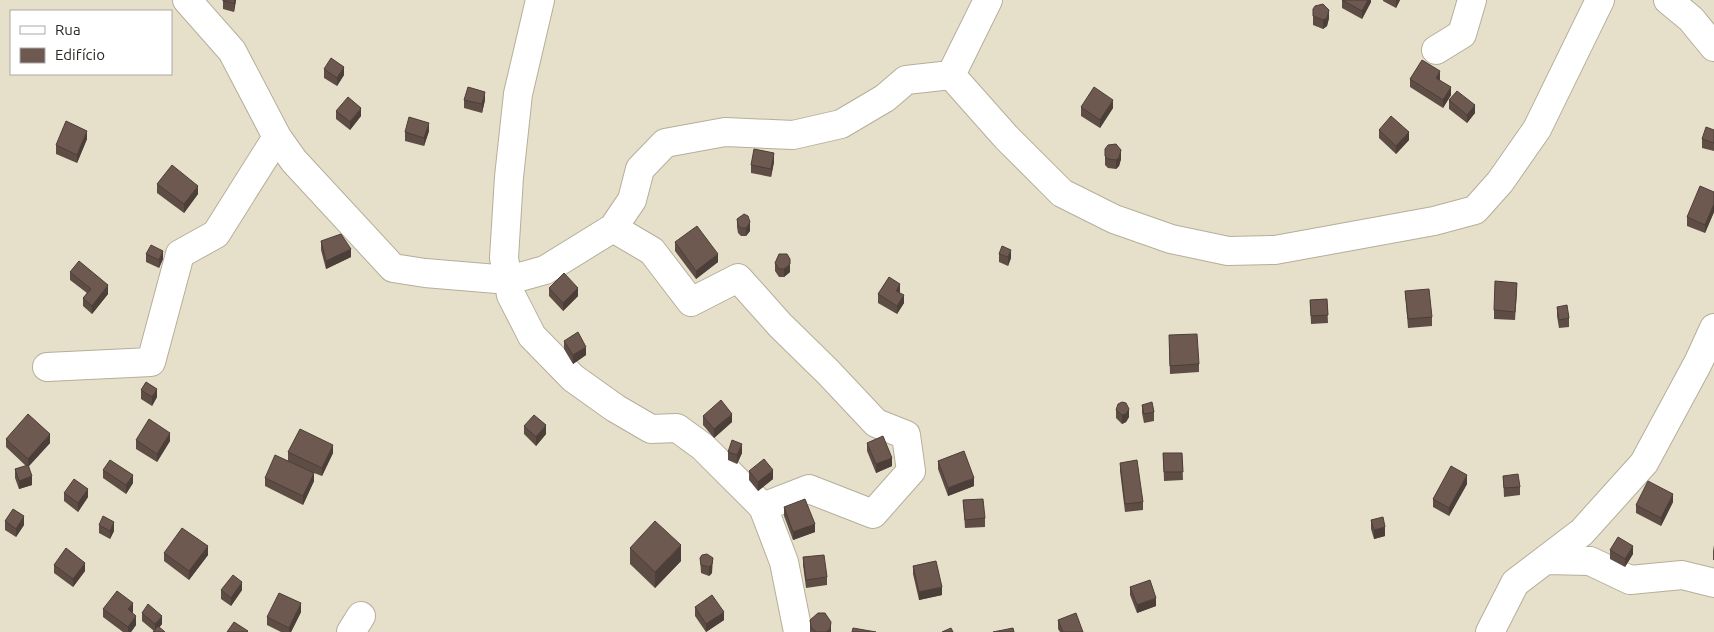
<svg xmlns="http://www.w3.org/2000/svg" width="1714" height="632" font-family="Ubuntu,sans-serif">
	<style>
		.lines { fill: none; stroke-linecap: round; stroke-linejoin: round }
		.minor-casing { stroke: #b5ae9a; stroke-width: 30 }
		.minor { stroke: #fff; stroke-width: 28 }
		.wall { fill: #5e4d45 }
		.shaded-wall { fill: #4c3e38 }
		.building { fill: #6d5950; stroke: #4c3e38 }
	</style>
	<rect width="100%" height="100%" fill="#e6e0ca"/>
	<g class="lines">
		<!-- minor casing -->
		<g class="minor-casing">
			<path id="minor" d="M187 0 232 51 277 137 294 161 393 268 425 273 509 280 545 270 613 228 632 200 640 169 665 143 725 132 793 135 841 124 885 98 906 80 951 75 988 0
				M540 0 518 94 509 177 504 258 511 295 532 336 573 378 615 408 651 429 677 428 703 447 763 507 784 562 798 632
				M1668 0 1691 19 1714 47
				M1436 50 1462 34 1472 0
				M951 75 1006 137 1062 193 1114 219 1171 239 1228 251 1275 250 1434 221 1475 210 1500 182 1537 129 1600 0
				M613 228 652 251 691 302 738 278 780 325 828 372 876 423 906 435 911 471 873 514 809 489 763 507
				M47 367 151 362 180 254 216 234 277 137
				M1545 560 1590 561 1630 580 1682 575 1714 583
				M351 632 361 616
				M1490 632 1515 583 1582 532 1644 463 1698 363 1714 328"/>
		</g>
		<!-- minor -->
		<use href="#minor" class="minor"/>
	</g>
	<!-- wall -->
	<path class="wall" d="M223 0H236L234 12 223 9Z
		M1342 0H1371V2L1362 19 1342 8Z
		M1383 0H1400L1396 8 1383 1Z
		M1313 9 1329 18 1327 26 1323 29 1313 25Z
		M324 69 344 75 337 86 324 78Z
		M1410 79 1440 80 1451 95 1443 108 1410 87Z
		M464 100H485L482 113 464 108Z
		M1449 100 1475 113 1467 123 1449 109Z
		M1081 107 1113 108 1100 128 1081 116Z
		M336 111 361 116 350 130 336 119Z
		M1379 130 1409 140 1396 154 1379 138Z
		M1714 130V151L1702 148V139Z
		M429 131 424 146 405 141V132Z
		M87 139 77 163 56 154V145Z
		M1105 149 1121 159 1119 166 1116 169 1108 168 1105 165Z
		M774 162 771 177 751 173V165Z
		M157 184 198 194 184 213 157 193Z
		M1714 192V212L1705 233 1687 226V217Z
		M737 219 750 231 746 236H741L738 233 737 227Z
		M321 241 351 257 326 269 321 250Z
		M675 242 718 262 696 279 675 251Z
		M146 254 163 259 159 268 146 262Z
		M999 254 1011 258 1008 266 999 262Z
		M775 263 790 272 784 277H779L775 271Z
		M70 272 108 294 92 314 83 306V298L87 293 70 280Z
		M549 288 578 296 563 311 549 296Z
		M1405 291 1432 317V326L1408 328Z
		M1517 291 1515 320 1494 319V310Z
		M900 293 904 303 897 314 878 303V294Z
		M1327 299 1328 323 1311 324 1310 300Z
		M1557 307 1569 318V327L1559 328 1557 316Z
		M564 341 586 355 573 364 564 349Z
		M1169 343 1199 364V372L1170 374Z
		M141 390 157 397 152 406 141 399Z
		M1142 405 1154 412V421L1144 423 1142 413Z
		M1116 410 1129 417 1126 422 1122 424 1116 418Z
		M703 416 732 422 714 438 703 425Z
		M524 426 546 434 536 446 524 434Z
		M6 439 50 443 29 466 32 485 19 489 15 478V469L26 466 6 447Z
		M136 440 170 441 157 462 136 449Z
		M867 443 892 466 876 473 867 451Z
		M288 452 333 453 322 476 314 473V481L303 505 265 486V478L288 460Z
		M728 452 742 453 737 464 728 460Z
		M1163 453H1182L1183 480 1164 481Z
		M938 461 974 486 948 496 938 469Z
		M1120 463 1143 502V510L1125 512 1120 471Z
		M103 470 133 483 126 494 103 478Z
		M749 471 773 479 758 491 749 480Z
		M1503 476 1520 487V495L1504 497Z
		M1467 484 1449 516 1433 507V499Z
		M64 493 88 497 78 512 64 501Z
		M963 500 985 518V527L965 528Z
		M1673 502 1661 526 1636 513V505Z
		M784 507 815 532 793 540 784 516Z
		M1371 520 1385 536 1374 539 1371 529Z
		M5 521 24 525 16 537 5 530Z
		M99 525 114 531 110 539 99 533Z
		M1714 545V560H1713V551Z
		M630 548 681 561 655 588 630 564Z
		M1610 550 1633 554 1625 567 1610 559Z
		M164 553 208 555 189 580 164 561Z
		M702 555 712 573 709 576 701 573 700 558Z
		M803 557 827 577V585L806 588 803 565Z
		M54 565 85 571 73 587 54 573Z
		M913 566 942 595 919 600 913 574Z
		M1130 587 1156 606 1137 613 1130 595Z
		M221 590H242L231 606 221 599Z
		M695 607 724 620 706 632 695 616Z
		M103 609 133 612 132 613 136 625 131 632H123L103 617Z
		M301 612 291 632H281L267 625V617Z
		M142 613 162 624 159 628 154 631 142 621Z
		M810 620 831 630V632H810Z
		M1058 620 1083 632H1060L1058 629Z"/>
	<!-- shaded-wall -->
	<path class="shaded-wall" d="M235 0H236L234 12V3Z
		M1368 0H1371V2L1362 19V11Z
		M1396 0H1400L1396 8Z
		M1329 10V18L1327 26 1323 29V20Z
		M344 67V75L337 86V78Z
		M1440 71V80L1436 86V78Z
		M1451 87V95L1443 108V100Z
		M485 92V100L482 113V104Z
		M1113 100V108L1100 128V120Z
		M1475 105V113L1467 123V115Z
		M361 108V116L350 130V122Z
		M429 123V131L424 146V138Z
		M87 131V139L77 163V155Z
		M1409 132V140L1396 154V146Z
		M1121 150V159L1119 166 1116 169V160Z
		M774 153V162L771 177V169Z
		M198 186V194L184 213V204Z
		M1714 204V212L1705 233V225Z
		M750 222V231L746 236V228Z
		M351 249V257L326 269V261Z
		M1011 250V258L1008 266V257Z
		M163 251V259L159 268V260Z
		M718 254V262L696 279V271Z
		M790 264V272L784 277V269Z
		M900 284V293L896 291Z
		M108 285V294L92 314V306Z
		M578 288V296L563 311V303Z
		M904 295V303L897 314V306Z
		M586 347V355L573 364V355Z
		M157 389V397L152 406V397Z
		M1129 409V417L1126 422 1122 424V415Z
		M732 414V422L714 438V429Z
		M546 425V434L536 446V437Z
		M170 433V441L157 462V454Z
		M50 434V443L28 467V459Z
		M742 444V453L737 464V455Z
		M333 445V453L322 476V468Z
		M892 458V466L876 473V464Z
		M773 470V479L758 491V482Z
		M314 473V481L303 505V496Z
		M133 475V483L126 494V485Z
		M1467 475V484L1449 516V508Z
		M32 476V485L19 489V481Z
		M974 478V486L948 496V488Z
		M88 489V497L78 512V503Z
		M1673 494V502L1661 526V518Z
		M24 516V525L16 537V529Z
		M114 522V531L110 539V531Z
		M815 524V532L793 540V532Z
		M1385 527V536L1374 539V530Z
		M681 545V561L655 588V572Z
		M208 546V555L189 580V571Z
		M1633 546V554L1625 567V559Z
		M713 558 712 573 709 576V567Z
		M85 563V571L73 587V579Z
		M242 582V590L231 606V598Z
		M942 587V595L919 600V592Z
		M1156 598V606L1137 613V605Z
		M133 603V612L128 618V609Z
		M301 603V612L291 632H289V628Z
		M724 612V620L706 632V624Z
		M136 616V625L131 632H128V627Z
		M162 616V624L155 632V624Z
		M831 622V632H826Z"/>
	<!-- building -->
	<path class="building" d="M223 0H235L234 3 223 1Z
		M1342 0H1368L1362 11Z
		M1323 4 1329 10 1327 18 1323 20 1313 16V9L1315 6Z
		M331 58 344 67 337 78 324 69Z
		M1422 60 1440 71 1436 78 1451 87 1443 100 1410 79Z
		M468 87 485 92 482 104 464 100Z
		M1094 87 1113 100 1100 120 1081 107Z
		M1457 91 1475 105 1467 115 1449 100Z
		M348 97 361 108 350 122 336 111Z
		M1391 116 1409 132 1396 146 1379 130Z
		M409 117 429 123 424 138 405 132Z
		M66 121 87 131 77 155 56 145Z
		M1706 127 1714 130V143L1702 139Z
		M1116 144 1121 150 1119 158 1116 160 1108 159 1105 156V149L1108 145Z
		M754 149 774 153 771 169 751 165Z
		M172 165 198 186 184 204 157 184Z
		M1700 186 1714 192V204L1705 225 1687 217Z
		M744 214 748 216 750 222 746 228H741L738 225 737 219Z
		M697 226 718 254 696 271 675 242Z
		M341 234 351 249 326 261 321 241Z
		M151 245 163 251 159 260 146 254Z
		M1002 246 1011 250 1008 257 999 254Z
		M779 254H787L790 259V264L784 269H779L775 263Z
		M79 261 108 285 92 306 83 298 91 289 70 272Z
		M564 273 578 288 563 303 549 288Z
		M889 277 900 284 896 291 904 295 897 306 878 294Z
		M1495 281 1517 283 1515 312 1494 310Z
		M1429 289 1432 317 1408 319 1405 291Z
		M1327 299 1328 315 1311 316 1310 300Z
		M1567 305 1569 318 1559 320 1557 307Z
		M578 332 586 347 573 355 564 341Z
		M1197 334 1199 364 1170 366 1169 335Z
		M146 382 157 389 152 397 141 390Z
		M721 400 732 414 714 429 703 416Z
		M1122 402 1126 403 1129 409 1126 414 1122 415 1116 410 1118 404Z
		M1152 402 1154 412 1144 414 1142 405Z
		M28 414 50 434 28 459 6 439Z
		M534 415 546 425 536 437 524 426Z
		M149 419 170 433 157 454 136 440Z
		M300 429 333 445 322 468 288 452Z
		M883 436 892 458 876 464 867 443Z
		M732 440 742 444 737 455 728 452Z
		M964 451 974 478 948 488 938 461Z
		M1163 453H1182L1183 472H1164Z
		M275 455 314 473 303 496 265 478Z
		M764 459 773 470 758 482 749 471Z
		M110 460 133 475 126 485 103 470Z
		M1137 460 1143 502 1125 504 1120 463Z
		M28 465 32 476 19 481 15 469Z
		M1451 466 1467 475 1449 508 1433 499Z
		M1518 474 1520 487 1504 488 1503 476Z
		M74 479 88 489 78 503 64 493Z
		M1648 481 1673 494 1661 518 1636 505Z
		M805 499 815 524 793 532 784 507Z
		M983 499 985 518 965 520 963 500Z
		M13 509 24 516 16 529 5 521Z
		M103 516 114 522 110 531 99 525Z
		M1383 517 1385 527 1374 530 1371 520Z
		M655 521 681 545 655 572 630 548Z
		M182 528 208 546 189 571 164 553Z
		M1618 537 1633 546 1625 559 1610 550Z
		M66 548 85 563 73 579 54 565Z
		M707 554 713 558 712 564 709 567 701 565 700 558 702 555Z
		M824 555 827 577 806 580 803 557Z
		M936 561 942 587 919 592 913 566Z
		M233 575 242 582 231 598 221 590Z
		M1150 580 1156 598 1137 605 1130 587Z
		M117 591 133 603 128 609 136 616 128 627 103 609Z
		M279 593 301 603 289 628 267 617Z
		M712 595 724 612 706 624 695 607Z
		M148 604 162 616 155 624 142 613Z
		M818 613H825L831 622 830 629 826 632H816L811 627 810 620Z
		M1076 613 1083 632H1063L1058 620Z
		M234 622 248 631 247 632H227Z
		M158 626 165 632H153Z
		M853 628 876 632H852Z
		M951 628 953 632H942Z
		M1013 628 1014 632H993Z"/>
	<!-- legend -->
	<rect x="10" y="10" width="162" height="65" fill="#ffffff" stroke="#aaa9a6"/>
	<rect x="20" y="26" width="25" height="8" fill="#ffffff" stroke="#aaa9a6"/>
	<text x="55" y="35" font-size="15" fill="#2b2820">Rua</text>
	<rect x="20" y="48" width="25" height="15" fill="#6d5950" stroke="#aaa9a6"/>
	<text x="55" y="60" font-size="15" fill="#2b2820">Edifício</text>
</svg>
